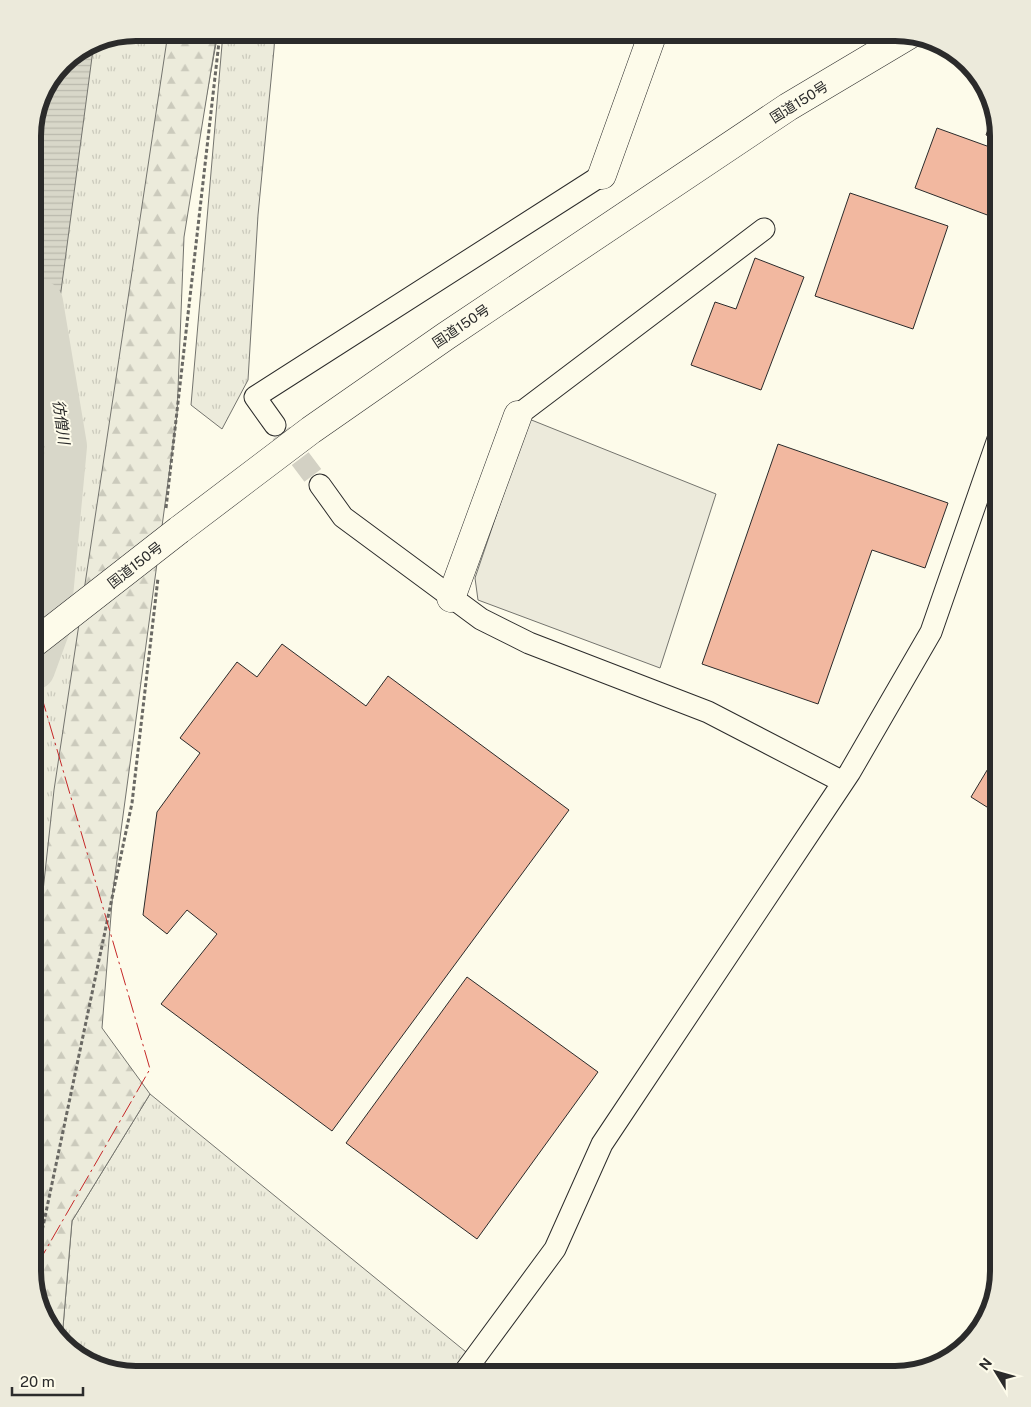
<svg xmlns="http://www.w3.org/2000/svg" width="1031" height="1407" font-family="'Public Sans','Noto Sans JP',sans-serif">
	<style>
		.grass { fill: url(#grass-tufts); stroke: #74746e }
		.forest { fill: url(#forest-firs); stroke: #74746e }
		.parking { fill: #eceadb; stroke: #74746e }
		.water { fill: url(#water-rules); stroke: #74746e }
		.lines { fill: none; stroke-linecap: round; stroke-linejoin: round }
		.stream { stroke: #d8d7c9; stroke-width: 7 }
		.river { stroke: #d8d7c9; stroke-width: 42 }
		.building { fill: #f2b8a0; stroke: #2b2b2b }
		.street-tunnel { stroke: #d3d1c4; stroke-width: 21; stroke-dasharray: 21 11; stroke-linecap: butt }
		.street-casing { stroke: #2b2b2b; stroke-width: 23 }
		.secondary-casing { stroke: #2b2b2b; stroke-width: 29 }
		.highway-casing { stroke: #2b2b2b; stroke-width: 29 }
		.path { stroke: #6a6964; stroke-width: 3; stroke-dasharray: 4 2.5; stroke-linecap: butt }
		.street { stroke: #fdfbea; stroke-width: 21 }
		.secondary { stroke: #fdfbea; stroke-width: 28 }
		.highway { stroke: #fdfbea; stroke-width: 28 }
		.highway-bridge-casing { stroke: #2b2b2b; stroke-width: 29; stroke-linecap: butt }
		.highway-bridge { stroke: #fdfbea; stroke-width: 28 }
		.power { stroke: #c62828; stroke-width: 1; stroke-dasharray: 18 4 2.5 4; stroke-linecap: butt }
		.labels { text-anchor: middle; stroke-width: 4; stroke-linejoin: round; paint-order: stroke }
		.street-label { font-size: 14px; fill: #2b2b2b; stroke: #fdfbea }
		.water-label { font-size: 15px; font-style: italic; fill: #2b2b2b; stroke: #fdfbea }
		.rim { fill: none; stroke: #2b2b2b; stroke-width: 6 }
	</style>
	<defs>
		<pattern id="grass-tufts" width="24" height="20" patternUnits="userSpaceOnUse" patternTransform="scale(1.25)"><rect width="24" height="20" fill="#ecebdb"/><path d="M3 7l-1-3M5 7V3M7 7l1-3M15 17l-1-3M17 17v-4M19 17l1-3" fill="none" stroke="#cbcabc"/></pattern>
		<pattern id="forest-firs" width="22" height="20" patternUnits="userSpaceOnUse" patternTransform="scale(1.25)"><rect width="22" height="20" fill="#ecebdb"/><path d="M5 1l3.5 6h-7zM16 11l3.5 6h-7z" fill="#cbcabc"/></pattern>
		<pattern id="water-rules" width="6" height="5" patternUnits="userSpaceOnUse" patternTransform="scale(1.25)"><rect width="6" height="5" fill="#d8d7c9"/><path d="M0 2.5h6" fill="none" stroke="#bab9ad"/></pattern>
	</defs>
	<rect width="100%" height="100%" fill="#fdfbea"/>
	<!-- grass -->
	<path class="grass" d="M136 33H218L190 185 33 1271V129L43 91 68 58 97 40Z
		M223 33H275L274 49 258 215 248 380 222 429 191 405Z
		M150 1094 493 1374H130L84 1360 62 1339 72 1221Z"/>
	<!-- forest -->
	<path class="forest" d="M168 33H217L184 237 177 415 113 890 102 1028 150 1094 72 1221 62 1339 47 1323 33 1271V983L54 790Z"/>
	<!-- parking -->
	<path class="parking" d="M529 419 716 494 660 668 478 600 475 578Z"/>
	<!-- water -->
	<path class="water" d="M94 42 52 359 49 628 33 678V129L43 91 68 58Z"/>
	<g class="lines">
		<!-- stream -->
		<path class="stream" d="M33 403 63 426"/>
		<!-- river -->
		<path class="river" d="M34 669 49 628 66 446 42 302"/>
	</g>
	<!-- building -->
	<path class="building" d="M993 116 998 136V139L986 135Z
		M937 128 998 150V219L915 188Z
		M850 193 948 226 913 329 815 296Z
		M755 258 804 277 761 390 691 365 715 302 736 309Z
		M778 444 948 503 925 568 872 550 818 704 702 664Z
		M282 644 366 706 388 676 569 810 332 1131 161 1004 217 934 187 910 167 934 143 915 157 812 200 753 180 738 237 662 257 677Z
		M998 752V814L971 797Z
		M467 977 598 1072 477 1239 346 1143Z"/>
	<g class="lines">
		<!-- street-tunnel -->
		<path class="street-tunnel" d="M281 433 320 485"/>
		<!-- street casing -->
		<g class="street-casing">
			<path id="street" d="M518 415 764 229
				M275 425 255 397 602 175
				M320 485 343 517 481 619 529 643 708 712 843 782
				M463 1374 555 1249 602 1144 850 772 931 632 998 439"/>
		</g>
		<!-- secondary casing -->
		<g class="secondary-casing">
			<path id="secondary" d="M602 175 653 33
				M451 598 518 415"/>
		</g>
		<!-- highway casing -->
		<g class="highway-casing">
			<path id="highway" d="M179 530 311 430 446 336 788 107 909 35"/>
		</g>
		<!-- path -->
		<path class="path" d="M166 508 220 33
			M33 1274 132 803 158 578"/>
		<!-- street -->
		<use href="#street" class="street"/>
		<!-- secondary -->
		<use href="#secondary" class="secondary"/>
		<!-- highway -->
		<use href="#highway" class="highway"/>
		<!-- highway-bridge casing -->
		<g class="highway-bridge-casing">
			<path id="highway-bridge" d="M33 644 179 530"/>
		</g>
		<!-- highway-bridge -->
		<use href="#highway-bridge" class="highway-bridge"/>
		<!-- power -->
		<path class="power" d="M33 667 150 1069 33 1272"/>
	</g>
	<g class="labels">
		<!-- street labels -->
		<g class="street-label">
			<text transform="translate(799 102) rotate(-32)" y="5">国道150号</text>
			<text transform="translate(461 326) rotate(-34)" y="5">国道150号</text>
			<text transform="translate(135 565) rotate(-38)" y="5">国道150号</text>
		</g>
		<!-- water labels -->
		<g class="water-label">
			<text transform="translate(61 422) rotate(82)" y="5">彷僧川</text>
		</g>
	</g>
	<!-- crop -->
	<path d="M0 0H1031V1407H0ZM136 41H895A95 95 0 0 1 990 136V1271A95 95 0 0 1 895 1366H136A95 95 0 0 1 41 1271V136A95 95 0 0 1 136 41Z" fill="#eceadb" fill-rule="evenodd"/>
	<path class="rim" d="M136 41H895A95 95 0 0 1 990 136V1271A95 95 0 0 1 895 1366H136A95 95 0 0 1 41 1271V136A95 95 0 0 1 136 41Z"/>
	<!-- north arrow -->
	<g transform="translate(996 1372) rotate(307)" stroke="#fdfbea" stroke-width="4" paint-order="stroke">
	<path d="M0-4L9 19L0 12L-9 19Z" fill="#2b2b2b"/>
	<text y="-8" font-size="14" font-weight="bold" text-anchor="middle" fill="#2b2b2b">N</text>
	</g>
	<!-- scale -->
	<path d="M12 1387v8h71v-8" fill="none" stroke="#2b2b2b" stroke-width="2.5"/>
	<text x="20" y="1387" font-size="15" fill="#2b2b2b" stroke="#fdfbea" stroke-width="4" paint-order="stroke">20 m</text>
</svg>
